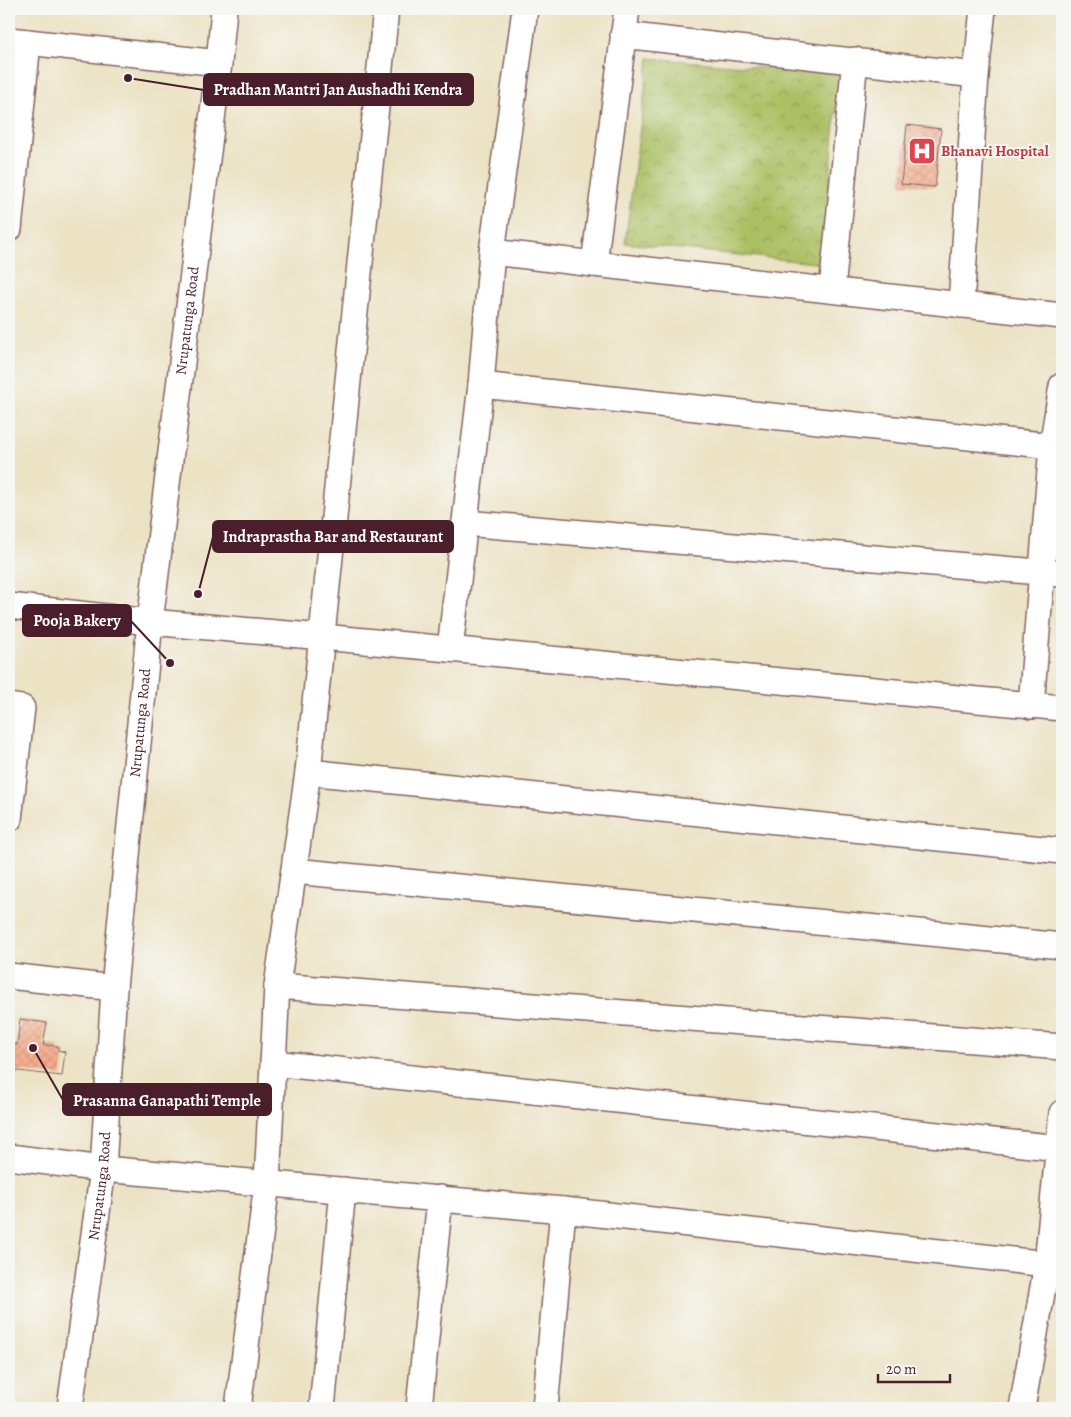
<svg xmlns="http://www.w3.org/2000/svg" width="1071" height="1417" font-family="Alegreya,serif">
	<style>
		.park { fill: url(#park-crowns); stroke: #7b7048 }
		.building { fill: url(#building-cross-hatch) }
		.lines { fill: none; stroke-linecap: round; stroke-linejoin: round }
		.minor-casing { stroke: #836461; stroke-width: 28 }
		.minor { stroke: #fff; stroke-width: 25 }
		.labels { text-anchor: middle; stroke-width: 4; stroke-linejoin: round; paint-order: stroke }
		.health-label { font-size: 15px; font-weight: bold; fill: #be3a42; stroke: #f6f6f2; text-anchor: start }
		.street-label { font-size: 15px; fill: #4a1f2b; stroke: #f6f6f2 }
		.leader { fill: none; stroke: #4a1f2b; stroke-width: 2 }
		.callout-dot { fill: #4a1f2b; stroke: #f6f6f2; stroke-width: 2 }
		.callout { fill: #4a1f2b; stroke: #4a1f2b; stroke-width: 2 }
		.callout-label { font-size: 16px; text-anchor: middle; font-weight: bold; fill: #fff }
	</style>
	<defs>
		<pattern id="park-crowns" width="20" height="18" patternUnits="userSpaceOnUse" patternTransform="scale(1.25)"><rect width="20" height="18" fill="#acc064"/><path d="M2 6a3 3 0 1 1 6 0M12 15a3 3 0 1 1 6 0" fill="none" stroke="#8e9b53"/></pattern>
		<pattern id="building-cross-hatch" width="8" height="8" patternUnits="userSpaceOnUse" patternTransform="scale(1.25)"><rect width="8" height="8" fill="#f4ae8e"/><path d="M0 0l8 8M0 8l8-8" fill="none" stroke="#d3957b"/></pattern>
	</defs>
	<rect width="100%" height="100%" fill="#f6f6f2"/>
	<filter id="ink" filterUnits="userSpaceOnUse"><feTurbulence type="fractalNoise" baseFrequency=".02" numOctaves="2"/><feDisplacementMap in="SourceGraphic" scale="10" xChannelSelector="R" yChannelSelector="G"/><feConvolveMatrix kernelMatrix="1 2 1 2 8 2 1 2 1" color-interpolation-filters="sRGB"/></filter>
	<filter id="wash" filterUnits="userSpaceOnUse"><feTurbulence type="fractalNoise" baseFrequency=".0096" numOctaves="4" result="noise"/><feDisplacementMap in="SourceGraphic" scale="20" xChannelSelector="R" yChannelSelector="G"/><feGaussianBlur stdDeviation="1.12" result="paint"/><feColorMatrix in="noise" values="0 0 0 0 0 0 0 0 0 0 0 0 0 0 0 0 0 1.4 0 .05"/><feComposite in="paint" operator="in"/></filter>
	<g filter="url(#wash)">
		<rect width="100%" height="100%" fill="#ece3c5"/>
		<!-- park -->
		<path class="park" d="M649 58 839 74 823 264 625 243Z"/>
		<g id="blocks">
			<!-- building -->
			<path class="building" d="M907 125 941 129 935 187 901 184Z
				M20 1019 47 1023 43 1045 58 1046V1050L65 1052 62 1076 9 1070V1044L17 1045Z"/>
		</g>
	</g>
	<g filter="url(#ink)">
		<use href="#blocks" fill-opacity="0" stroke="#836461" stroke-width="1"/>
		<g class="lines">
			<!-- minor casing -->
			<g class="minor-casing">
				<g id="minor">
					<path d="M623 35 976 75"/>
					<path d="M9 40 219 63"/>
					<path d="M9 229 28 42"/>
					<path d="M492 252 594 264 1062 316"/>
					<path d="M594 264 627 9"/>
					<path d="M832 290 855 60"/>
					<path d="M961 305 976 75 983 9"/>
					<path d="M481 385 1062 447"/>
					<path d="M465 523 1062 574"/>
					<path d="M9 606 150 622 323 637 1062 708"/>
					<path d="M450 649 481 385 492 252 525 9"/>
					<path d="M9 706 22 708 9 819"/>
					<path d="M1031 706 1052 446 1062 386"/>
					<path d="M308 772 1062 851"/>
					<path d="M294 871 1062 946"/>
					<path d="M9 976 114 988"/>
					<path d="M277 986 1062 1047"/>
					<path d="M273 1063 1059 1148"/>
					<path d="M9 1157 103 1169 563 1210 1047 1264H1062"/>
					<path id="s1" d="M70 1408 103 1169 114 988 150 622 219 63 224 9"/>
					<path d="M238 1408 267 1183 277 986 308 772 386 9"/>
					<path d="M322 1408 343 1190"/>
					<path d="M419 1408 440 1198"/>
					<path d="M545 1408 563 1210"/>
					<path d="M1022 1408 1047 1264 1062 1113"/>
				</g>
			</g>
			<!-- minor -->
			<use href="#minor" class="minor"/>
		</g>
	</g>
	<!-- icons -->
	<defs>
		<g id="hospital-square" transform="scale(1.4375)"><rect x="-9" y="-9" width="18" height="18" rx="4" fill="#e0444e" stroke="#f6f6f2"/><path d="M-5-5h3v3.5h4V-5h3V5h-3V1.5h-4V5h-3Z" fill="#fff"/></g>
	</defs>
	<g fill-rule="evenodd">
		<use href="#hospital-square" x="922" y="151"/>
	</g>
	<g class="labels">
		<!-- health labels -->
		<g class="health-label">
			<text x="941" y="156">Bhanavi Hospital</text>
		</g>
		<!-- street labels -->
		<g class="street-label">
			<text dy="5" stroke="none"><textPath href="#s1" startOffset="1094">Nrupatunga Road</textPath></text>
			<text dy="5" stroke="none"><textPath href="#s1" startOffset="689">Nrupatunga Road</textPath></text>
			<text dy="5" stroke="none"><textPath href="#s1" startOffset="224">Nrupatunga Road</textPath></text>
		</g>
	</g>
	<!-- callouts -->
	<path class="leader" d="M128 78L204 90M198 594L213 537M170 663L131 621M33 1048L63 1100"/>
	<g class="callout-dot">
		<circle cx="128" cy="78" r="5"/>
		<circle cx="198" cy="594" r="5"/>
		<circle cx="170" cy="663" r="5"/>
		<circle cx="33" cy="1048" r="5"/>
	</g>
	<g class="callout">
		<rect x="204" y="74" width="269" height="31" rx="5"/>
		<rect x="213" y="521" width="240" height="31" rx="5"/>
		<rect x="23" y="605" width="108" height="31" rx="5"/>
		<rect x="63" y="1084" width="208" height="31" rx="5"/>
	</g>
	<g class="callout-label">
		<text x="338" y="95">Pradhan Mantri Jan Aushadhi Kendra</text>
		<text x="333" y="542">Indraprastha Bar and Restaurant</text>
		<text x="77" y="626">Pooja Bakery</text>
		<text x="167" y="1106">Prasanna Ganapathi Temple</text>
	</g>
	<!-- margin -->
	<rect width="1071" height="1417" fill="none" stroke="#f6f6f2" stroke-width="30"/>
	<!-- scale -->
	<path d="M878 1374v8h72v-8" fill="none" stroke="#4a1f2b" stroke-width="2.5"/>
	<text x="886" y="1374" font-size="15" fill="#4a1f2b" stroke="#f6f6f2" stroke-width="4" paint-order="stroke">20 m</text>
</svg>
